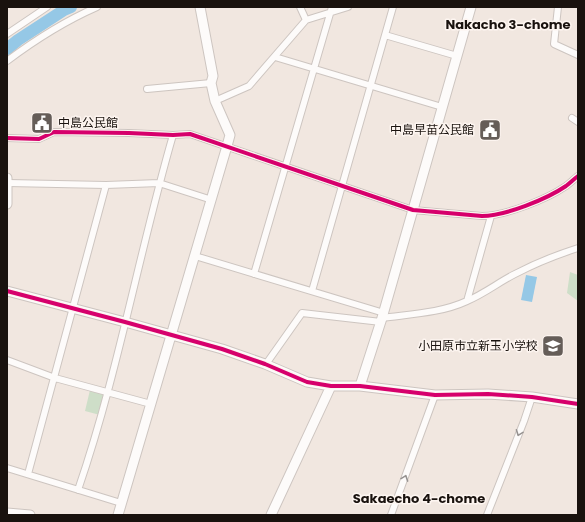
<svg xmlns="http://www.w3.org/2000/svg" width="585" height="522" font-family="Poppins,'Noto Sans JP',sans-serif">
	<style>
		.green { fill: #cedec8 }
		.water { fill: #95c8e6 }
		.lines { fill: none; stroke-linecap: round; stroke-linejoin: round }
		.river { stroke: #95c8e6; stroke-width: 12 }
		.street-casing { stroke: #cdc5c0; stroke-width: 8 }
		.secondary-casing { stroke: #cdc5c0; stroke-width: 11 }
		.street { stroke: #fdfbfa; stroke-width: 6 }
		.secondary { stroke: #fdfbfa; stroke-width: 9 }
		.cycleway-casing { stroke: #fdf5f0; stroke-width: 6 }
		.cycleway { stroke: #d6006c; stroke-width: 4 }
		.oneway { stroke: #969290 }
		.labels { text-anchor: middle; stroke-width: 3; stroke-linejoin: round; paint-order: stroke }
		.poi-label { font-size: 12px; fill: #19120e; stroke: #fdf5f0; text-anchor: end }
		.neighbourhood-label { font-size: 13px; font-weight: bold; fill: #19120e; stroke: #fdf5f0 }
	</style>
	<rect width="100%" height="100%" fill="#f1e7e0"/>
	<!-- green -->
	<path class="green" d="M570 272 578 275V301L567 293Z
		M90 390 105 393 100 415 85 411Z"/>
	<!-- water -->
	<path class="water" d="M526 275 537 277 532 302 521 300Z"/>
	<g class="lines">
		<!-- river -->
		<path class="river" d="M7 49 18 40 64 10 71 7"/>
		<!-- street casing -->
		<g class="street-casing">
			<path id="street" d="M300 7 306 20
				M558 7 554 44 578 55
				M7 34 47 7
				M385 35 457 56
				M275 57 442 107
				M7 61C35 40 65 21 97 7
				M147 89 211 83
				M215 101 249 86 306 20 348 7
				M572 118 578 122
				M7 138 39 139 54 132 129 133 173 135 190 134 413 210 482 216C505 216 547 199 566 186 570 183 574 179 578 176
				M8 183 106 185 159 183 212 200
				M195 256 384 313
				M254 274 332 7
				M312 291 393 7
				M467 301 491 216
				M382 318C411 314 441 313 467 301 484 294 499 282 515 274 536 263 556 255 578 248
				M7 360 55 378 151 404
				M266 364 302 313 381 322
				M7 468 121 503
				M28 474 106 185
				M78 490C118 374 139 252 173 135
				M391 515 435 395
				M487 515 524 421 532 397"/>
		</g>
		<!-- secondary casing -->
		<g class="secondary-casing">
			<path id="secondary" d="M7 178V204
				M7 291 125 322 222 349 265 364 307 382 331 386H360L435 395 488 394 532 397 578 404
				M360 386 382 318 471 7
				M7 513 30 515
				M118 515 227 146 230 135 215 101 211 83 213 76 200 7
				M271 515 331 386"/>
		</g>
		<!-- street -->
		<use href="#street" class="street"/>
		<!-- secondary -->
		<use href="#secondary" class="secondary"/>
		<!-- cycleway casing -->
		<g class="cycleway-casing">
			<path id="cycleway" d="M7 138 39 139 54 132 129 133 173 135 190 134 413 210 482 216C505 216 547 199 566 186 570 183 574 179 578 176
				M7 291 125 322 222 349 265 364 307 382 331 386H360L435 395 488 394 532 397 578 404"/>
		</g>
		<!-- cycleway -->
		<use href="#cycleway" class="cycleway"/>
	</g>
	<!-- one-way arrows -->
	<defs><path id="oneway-chevron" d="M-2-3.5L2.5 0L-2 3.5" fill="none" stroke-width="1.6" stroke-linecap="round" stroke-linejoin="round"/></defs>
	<g class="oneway">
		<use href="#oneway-chevron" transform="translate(519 433) rotate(111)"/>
		<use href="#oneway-chevron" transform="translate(405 478) rotate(-70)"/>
	</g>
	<!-- icons -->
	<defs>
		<g id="civic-square" transform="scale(1.15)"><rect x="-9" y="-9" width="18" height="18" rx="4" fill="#655d58" stroke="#fdf5f0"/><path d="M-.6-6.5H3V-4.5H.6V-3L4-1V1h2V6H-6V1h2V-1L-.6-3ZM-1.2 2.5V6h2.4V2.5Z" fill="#fff"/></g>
		<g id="school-square" transform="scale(1.15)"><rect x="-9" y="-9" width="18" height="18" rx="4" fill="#655d58" stroke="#fdf5f0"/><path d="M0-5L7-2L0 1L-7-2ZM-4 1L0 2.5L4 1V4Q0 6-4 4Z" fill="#fff"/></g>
	</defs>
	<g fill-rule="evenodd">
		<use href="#civic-square" x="42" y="123"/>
		<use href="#civic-square" x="490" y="130"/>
		<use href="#school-square" x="553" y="346"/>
	</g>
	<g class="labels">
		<!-- poi labels -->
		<g class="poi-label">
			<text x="58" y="127" text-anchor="start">中島公民館</text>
			<text x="474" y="134">中島早苗公民館</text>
			<text x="538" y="350">小田原市立新玉小学校</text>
		</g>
		<!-- neighbourhood labels -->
		<g class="neighbourhood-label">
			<text x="508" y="29">Nakacho 3-chome</text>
			<text x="419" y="503">Sakaecho 4-chome</text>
		</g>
	</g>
	<!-- border -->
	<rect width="585" height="522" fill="none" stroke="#19120e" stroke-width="16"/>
</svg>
